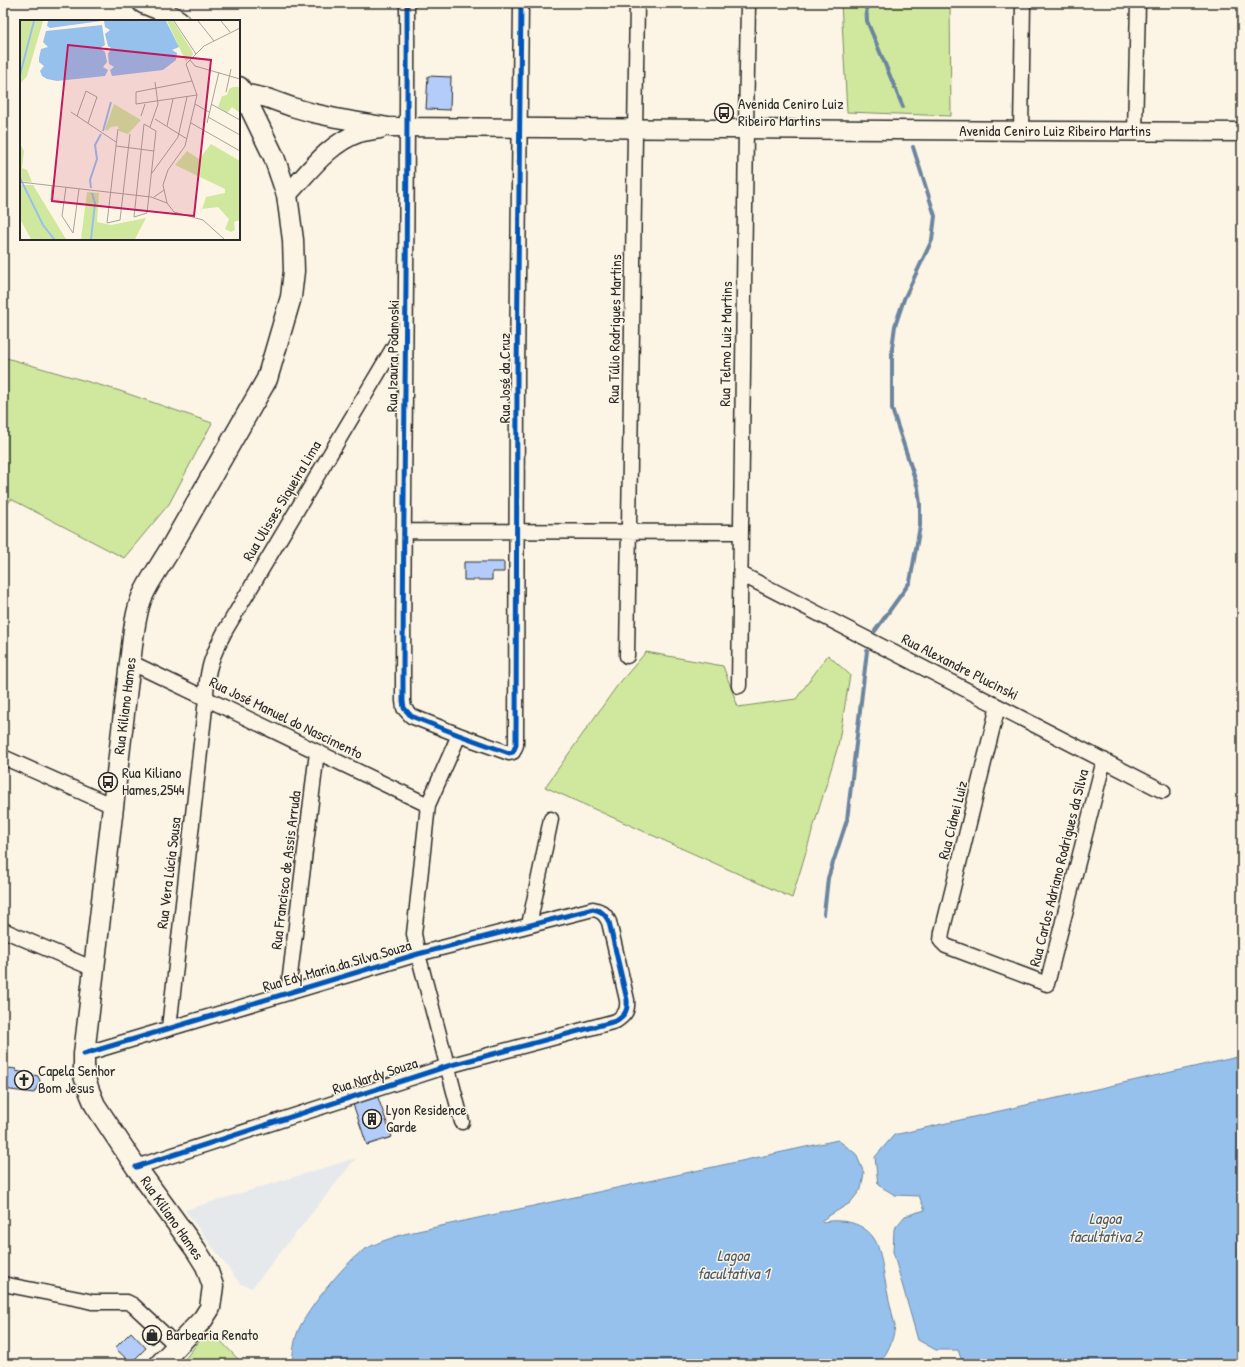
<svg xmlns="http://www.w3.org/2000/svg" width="1245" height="1367" font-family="'Patrick Hand',sans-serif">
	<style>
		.built { fill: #e6e9eb }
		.green { fill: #d0e89e; stroke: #7e8a64 }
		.water { fill: #97c1ed; stroke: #6c859f }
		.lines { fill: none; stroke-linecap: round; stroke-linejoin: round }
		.stream { stroke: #6c859f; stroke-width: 4 }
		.building { fill: #b3ccfa; stroke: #2b2b2b }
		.minor-casing { stroke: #2b2b2b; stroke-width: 17 }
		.tertiary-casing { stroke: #2b2b2b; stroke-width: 21 }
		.secondary-casing { stroke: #2b2b2b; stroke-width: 23 }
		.minor { stroke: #fcf5e5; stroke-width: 14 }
		.tertiary { stroke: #fcf5e5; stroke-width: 18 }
		.secondary { stroke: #fcf5e5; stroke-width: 20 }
		.cycleway-casing { stroke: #fcf5e5; stroke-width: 8 }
		.cycleway { stroke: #0057b8; stroke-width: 5 }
		.labels { text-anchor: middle; stroke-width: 3; stroke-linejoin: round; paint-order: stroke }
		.poi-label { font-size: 15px; fill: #2b2b2b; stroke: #fcf5e5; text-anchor: start }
		.street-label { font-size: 15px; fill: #2b2b2b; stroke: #fcf5e5 }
		.water-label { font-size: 16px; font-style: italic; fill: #4b5865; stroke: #fcf5e5 }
		.inset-river { fill: none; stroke: #97c1ed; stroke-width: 2 }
		.inset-road { fill: none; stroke: #a8a49b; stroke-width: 1 }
		.view { fill: #c2185b; fill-opacity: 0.15; stroke: #c2185b; stroke-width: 2 }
		.inset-edge { fill: none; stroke: #2b2b2b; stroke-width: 2 }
	</style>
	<rect width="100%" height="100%" fill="#fcf5e5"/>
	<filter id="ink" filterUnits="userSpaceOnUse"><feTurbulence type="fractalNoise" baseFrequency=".025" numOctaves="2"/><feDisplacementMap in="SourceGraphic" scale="8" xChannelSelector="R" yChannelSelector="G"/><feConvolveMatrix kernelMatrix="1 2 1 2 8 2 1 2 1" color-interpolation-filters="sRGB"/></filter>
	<g filter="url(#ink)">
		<path class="built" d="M356 1158 252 1288 240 1284 185 1210Z"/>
		<path class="green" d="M841 3H950L951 116 847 112Z
			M3 357 120 391 212 423 169 504 124 558 11 499 3 511Z
			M646 652 723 666 738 707 796 699 828 655 850 675 838 746 792 898 545 787 617 686Z
			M209 1329 239 1360 240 1364H181Z"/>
		<path class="water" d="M1242 1056V1364H963L958 1350H936L918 1340 893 1252 894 1229 905 1216 925 1210 919 1196 895 1195 878 1185 875 1157 894 1135Z
			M838 1140 856 1154 864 1173 861 1189 850 1203 822 1220V1222C840 1219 861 1221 873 1237 880 1246 882 1264 884 1275 887 1292 891 1309 895 1326 893 1341 888 1353 878 1364H292C293 1353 294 1341 298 1331 307 1310 343 1265 361 1252 374 1243 389 1239 404 1234Z"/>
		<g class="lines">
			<path class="stream" d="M866 3 867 21 903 107
				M875 631 910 582 920 526V504L918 488 892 409V348L895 326 904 299 932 240 935 216 913 147
				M824 914 828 878 847 820 867 651"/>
		</g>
		<path class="building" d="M428 76 451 77 450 110 426 109Z
			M464 562H504V572H492V580H464Z
			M8 1068 16 1069V1071L38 1076 40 1081 34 1093 3 1089 8 1079Z
			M376 1092 392 1137 367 1145 352 1101Z
			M151 1327 160 1336 152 1344 143 1335Z
			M131 1332 146 1348 131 1363 115 1348Z"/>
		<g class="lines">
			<defs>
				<path id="minor" d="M407 3C408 236 403 468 403 701L404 708 411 716 459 735 509 753 513 752 516 745C516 498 517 250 521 3
					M1021 131 1023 3
					M1135 132 1138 3
					M403 531 741 532
					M741 574 1163 791
					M627 656 637 3
					M130 662 428 805
					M739 686 746 129 748 3
					M998 706 942 932 941 941 946 946 1047 984 1104 760
					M459 735 428 805 414 934 418 954 462 1122
					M3 757 113 806
					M529 925 551 819
					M3 930 94 969
					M288 992 317 752
					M169 1028 206 699C206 670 212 656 225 631L405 328
					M84 1054 418 954 593 909C602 911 605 914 609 922L627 1000C628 1011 625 1015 616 1021L448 1066 136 1167
					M3 1284 84 1300 92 1302H127L133 1305 177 1346"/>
				<path id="tertiary" d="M243 93 267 98 292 107 313 113 336 118 389 127 1242 132
					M287 195C308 173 329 143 359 133 366 131 373 130 380 129"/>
				<path id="secondary" d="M143 3 163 11 179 21
					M160 1364 203 1319 210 1308 213 1286 206 1266 196 1250 136 1167 95 1105 90 1093 84 1076V1054L130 662C133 641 134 617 142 597 149 581 160 566 169 551L267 379 291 297 294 271 293 240 287 195 274 157 243 93 239 87"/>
			</defs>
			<use href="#minor" class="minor-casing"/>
			<use href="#tertiary" class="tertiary-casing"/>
			<use href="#secondary" class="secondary-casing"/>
			<use href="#minor" class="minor"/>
			<use href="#tertiary" class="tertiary"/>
			<use href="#secondary" class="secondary"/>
			<defs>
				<path id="cycleway" d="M407 3C408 236 403 468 403 701L404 708 411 716 459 735 509 753 513 752 516 745C516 498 517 250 521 3
					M84 1054 418 954 593 909C602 911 605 914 609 922L627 1000C628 1011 625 1015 616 1021L448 1066 136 1167"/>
			</defs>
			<use href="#cycleway" class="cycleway-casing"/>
			<use href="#cycleway" class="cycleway"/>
		</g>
	</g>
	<defs>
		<symbol id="bus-ring" viewBox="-11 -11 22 22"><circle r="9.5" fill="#fcf5e5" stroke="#2b2b2b" stroke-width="1.5"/><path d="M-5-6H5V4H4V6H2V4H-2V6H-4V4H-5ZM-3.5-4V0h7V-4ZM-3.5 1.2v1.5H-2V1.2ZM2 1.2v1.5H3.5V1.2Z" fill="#2b2b2b"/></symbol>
		<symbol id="church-ring" viewBox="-11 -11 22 22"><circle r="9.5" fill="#fcf5e5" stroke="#2b2b2b" stroke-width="1.5"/><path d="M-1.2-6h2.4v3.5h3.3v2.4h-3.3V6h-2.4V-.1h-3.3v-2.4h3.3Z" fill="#2b2b2b"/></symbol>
		<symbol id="building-ring" viewBox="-11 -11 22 22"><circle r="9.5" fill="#fcf5e5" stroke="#2b2b2b" stroke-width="1.5"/><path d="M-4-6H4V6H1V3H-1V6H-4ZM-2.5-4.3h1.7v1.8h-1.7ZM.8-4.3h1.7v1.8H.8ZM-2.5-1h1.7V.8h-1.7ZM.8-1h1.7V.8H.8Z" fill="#2b2b2b"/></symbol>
		<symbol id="shop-ring" viewBox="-11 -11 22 22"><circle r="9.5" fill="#fcf5e5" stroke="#2b2b2b" stroke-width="1.5"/><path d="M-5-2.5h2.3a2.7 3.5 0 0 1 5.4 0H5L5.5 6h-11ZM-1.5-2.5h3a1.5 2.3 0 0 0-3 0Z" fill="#2b2b2b"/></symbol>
	</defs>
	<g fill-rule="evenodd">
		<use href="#bus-ring" x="713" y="102" width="22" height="22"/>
		<use href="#bus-ring" x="97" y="771" width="22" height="22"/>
		<use href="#church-ring" x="13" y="1069" width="22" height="22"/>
		<use href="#building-ring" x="361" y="1108" width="22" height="22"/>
		<use href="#shop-ring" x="141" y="1324" width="22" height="22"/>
	</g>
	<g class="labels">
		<g class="poi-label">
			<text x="738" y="109">Avenida Ceniro Luiz<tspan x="738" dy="17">Ribeiro Martins</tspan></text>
			<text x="122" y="778">Rua Kiliano<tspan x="122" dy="17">Hames,2544</tspan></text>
			<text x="38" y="1076">Capela Senhor<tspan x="38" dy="17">Bom Jesus</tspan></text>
			<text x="386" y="1115">Lyon Residence<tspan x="386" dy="17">Garde</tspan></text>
			<text x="166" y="1340">Barbearia Renato</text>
		</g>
		<g class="street-label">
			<text x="1055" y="136">Avenida Ceniro Luiz Ribeiro Martins</text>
			<text transform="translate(615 329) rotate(-89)" y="5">Rua Túlio Rodrigues Martins</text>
			<text transform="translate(726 344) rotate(-89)" y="5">Rua Telmo Luiz Martins</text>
			<text transform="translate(393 356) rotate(-89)" y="5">Rua Izaura Podanoski</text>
			<text transform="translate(505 378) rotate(-90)" y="5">Rua José da Cruz</text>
			<text transform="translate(282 501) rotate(-59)" y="5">Rua Ulisses Siqueira Lima</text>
			<text transform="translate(960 667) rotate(27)" y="5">Rua Alexandre Plucinski</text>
			<text transform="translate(125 706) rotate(-83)" y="5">Rua Kiliano Hames</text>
			<text transform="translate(286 718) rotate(26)" y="5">Rua José Manuel do Nascimento</text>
			<text transform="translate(953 820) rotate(-76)" y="5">Rua Cidnei Luiz</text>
			<text transform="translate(1059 868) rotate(-76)" y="5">Rua Carlos Adriano Rodrigues da Silva</text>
			<text transform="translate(286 870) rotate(-83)" y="5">Rua Francisco de Assis Arruda</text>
			<text transform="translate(169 873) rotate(-83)" y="5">Rua Vera Lúcia Sousa</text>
			<text transform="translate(337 966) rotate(-16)" y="5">Rua Edy Maria da Silva Souza</text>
			<text transform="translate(375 1076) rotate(-18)" y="5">Rua Nardy Souza</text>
			<text transform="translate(172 1218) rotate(55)" y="5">Rua Kiliano Hames</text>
		</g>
		<g class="water-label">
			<text x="1105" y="1224">Lagoa<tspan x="1105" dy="18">facultativa 2</tspan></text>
			<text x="733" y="1261">Lagoa<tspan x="733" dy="18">facultativa 1</tspan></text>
		</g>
	</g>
	<g transform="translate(20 20)">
		<rect width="220" height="220" fill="#fcf5e5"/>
		<path d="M1 1H23L7 56 0 64ZM147 1H153L172 31 173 35 166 42ZM213 67H220V93L212 87 207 93 198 87 202 76 207 75 209 69ZM94 84 121 100 108 114 99 111 98 106 91 107 87 111 85 109ZM0 124 4 131 2 148 7 150 12 162 0 161ZM191 124 220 141V200L214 202 215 210 211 212 205 209 209 199 198 187 182 189 186 177 205 173V169L155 145 167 131 179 139ZM0 165H13L46 219H11L0 199ZM67 172 79 173 77 202 91 205 126 198 115 219H61Z" fill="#d0e89e"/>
		<path d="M28 1H81L30 8 27 6ZM84 1H146L159 27 152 30 157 33 156 40 143 50 92 56 90 50 94 47 89 44 88 34 91 28 88 26 85 14 90 10 85 7ZM82 5 85 25 80 28 85 32 87 42 83 47 88 50 85 56 37 61 27 59 22 56 20 51 24 46 19 42V38L21 29 28 27 23 22 26 11Z" fill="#97c1ed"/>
		<path class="inset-river" d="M0 55 14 1M83 111 91 82M0 158 23 205 34 219M71 168 70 160 77 139 75 125 81 114M71 219 75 183 72 173"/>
		<path class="inset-road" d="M154 1 176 34M178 1 194 21M201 1 210 12M170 40 175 46 220 59M172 61 116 72V84L177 75M206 72 211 49M175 84 189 92M191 84 220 100M51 92 96 122M57 96 66 71 77 77 68 103M121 96 125 84M188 97 220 115M135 99 167 119M171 103 220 131M187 103 199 52M124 104 136 111 127 193 114 197ZM147 106 153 79M130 107 138 84 135 62M98 109 87 203 100 200 110 114M96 126 134 131M132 153 158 117 167 77M0 162 131 177 147 183M46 167 42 196 53 213M134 177 144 170M31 180 32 166M53 213 59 169M204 219 183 200 154 192 147 183 143 165 148 150 165 126 177 75 166 44 184 26 220 8"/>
		<path class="view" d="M48 25 191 40 174 196 32 181Z"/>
		<rect width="220" height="220" class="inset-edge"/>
	</g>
	<rect width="1245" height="1367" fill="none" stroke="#fcf5e5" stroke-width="16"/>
	<rect x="8" y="8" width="1229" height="1351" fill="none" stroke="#2b2b2b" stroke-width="1.5" filter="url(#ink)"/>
</svg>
